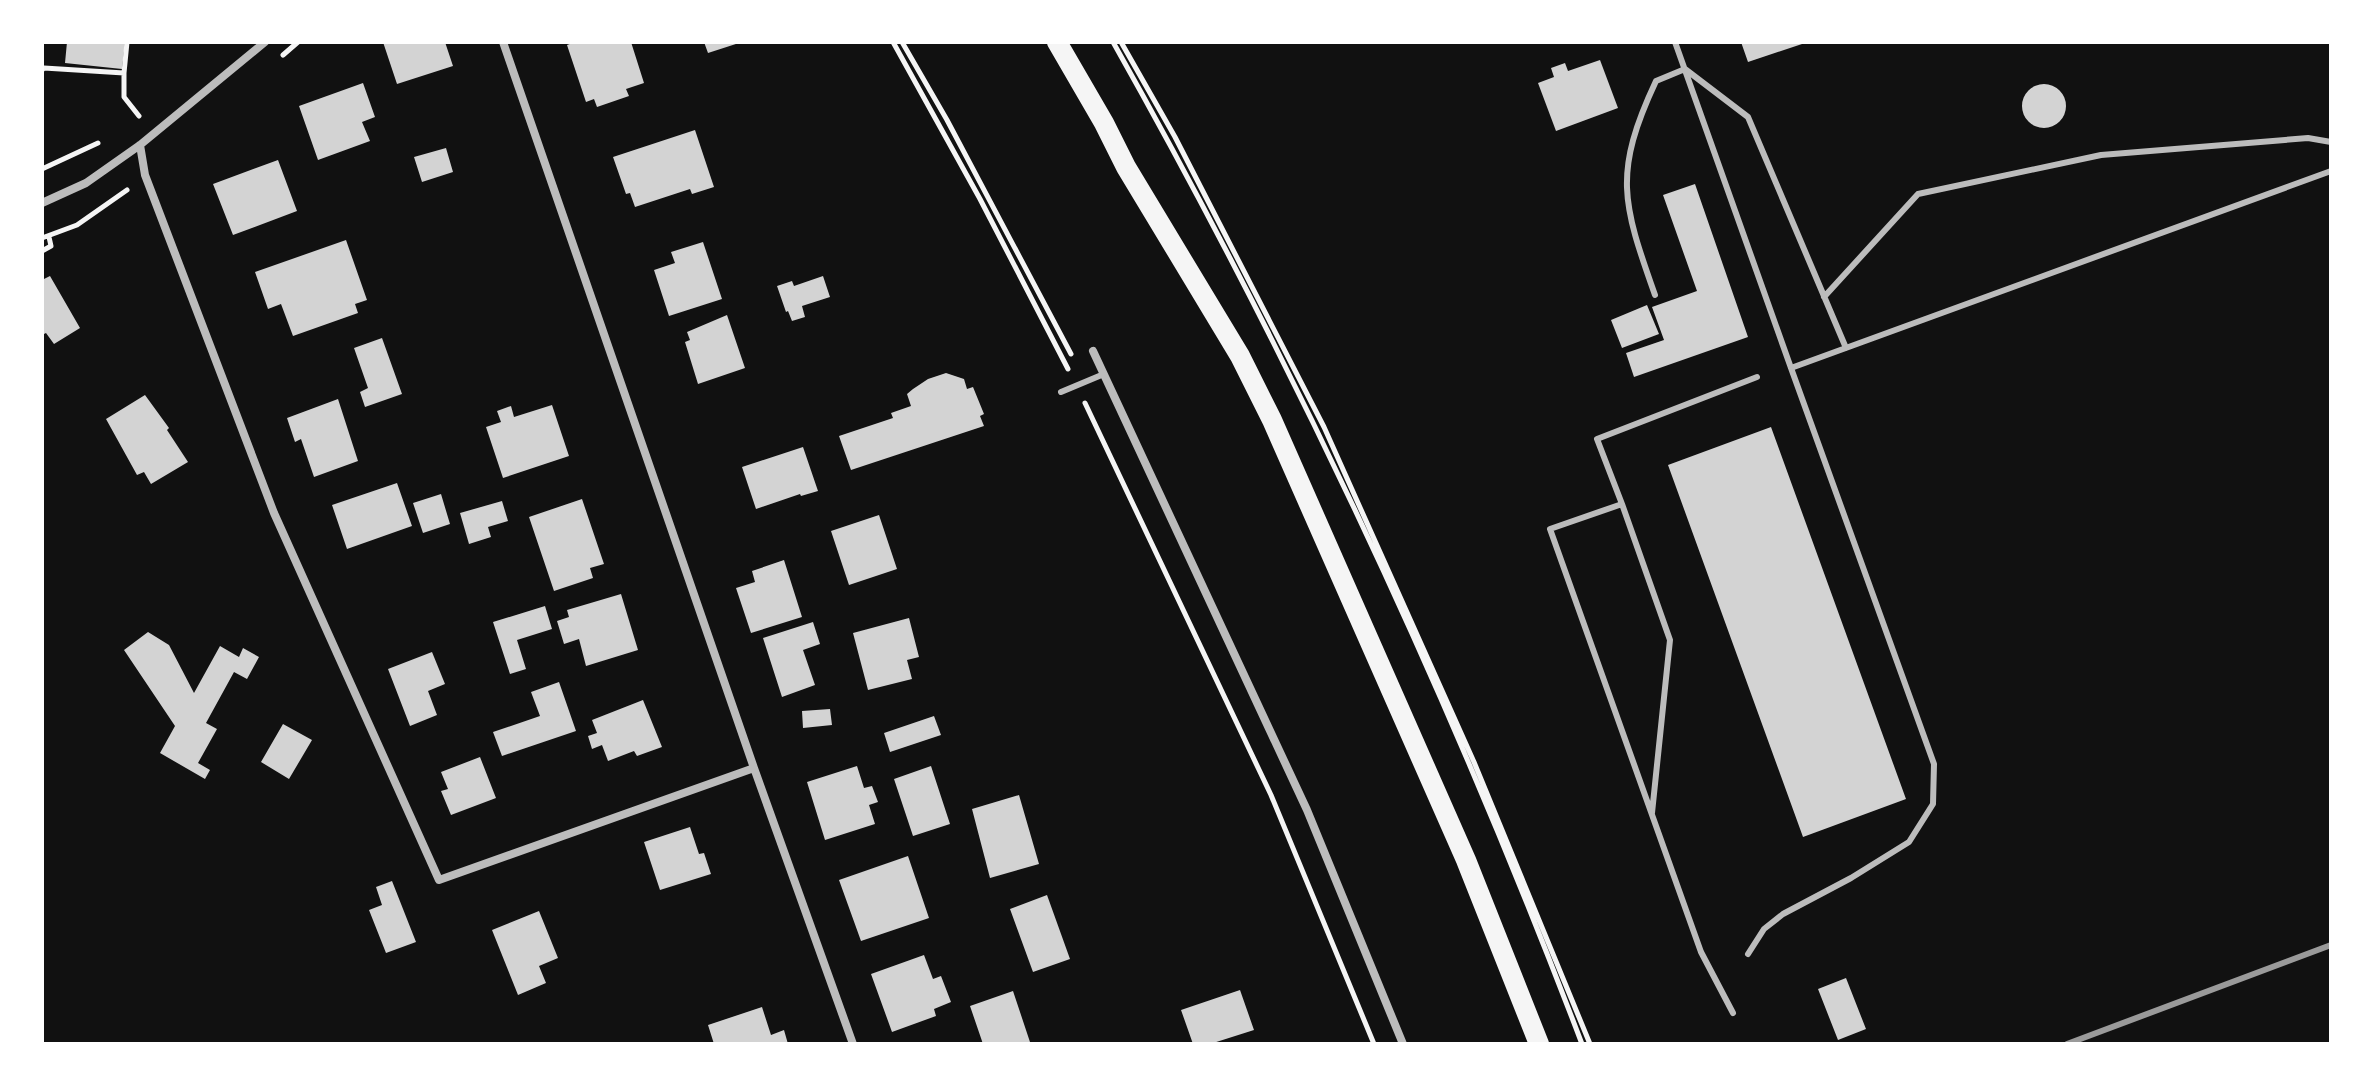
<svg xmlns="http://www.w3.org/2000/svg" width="2373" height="1086" font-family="Raleway,sans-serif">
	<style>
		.building { fill: #d3d3d3 }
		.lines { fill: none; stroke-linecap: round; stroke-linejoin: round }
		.path { stroke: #f5f5f5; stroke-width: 5 }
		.service { stroke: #bcbcbc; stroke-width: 6 }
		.minor { stroke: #bcbcbc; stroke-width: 8 }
		.primary { stroke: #f5f5f5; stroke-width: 20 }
		.rail { stroke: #9a9a9a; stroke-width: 6 }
	</style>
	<rect width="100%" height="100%" fill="#111"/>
	<path class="building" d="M67 42H125L122 69 65 63Z
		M383 42H445L453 66 397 84Z
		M575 42H631L644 83 626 89 629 96 597 107 594 99 586 102 567 45Z
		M704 42H739V43L708 53Z
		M1741 42H1805V43L1748 62Z
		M1600 60 1618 108 1556 131 1538 83 1554 77 1551 68 1565 63 1568 71Z
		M363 83 375 117 362 122 370 141 318 160 299 106Z
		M2022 106a22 22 0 1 1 44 0a22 22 0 1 1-44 0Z
		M695 130 714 187 692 194 690 189 635 207 630 193 626 194 613 157Z
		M446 148 453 172 422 182 414 157Z
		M278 160 297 211 233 235 213 184Z
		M1695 184 1748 337 1634 377 1626 353 1664 340 1652 307 1697 291 1663 195Z
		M346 240 367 300 355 304 358 313 293 336 281 304 268 309 255 272Z
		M703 242 722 299 669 316 654 270 675 263 671 252Z
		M50 276 80 328 54 344 46 333 42 335V280Z
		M823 276 830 297 802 306 805 317 792 321 788 311 786 312 777 286 792 281 794 286Z
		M1647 305 1659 334 1622 348 1611 320Z
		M727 315 745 368 698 384 685 342 690 340 687 332Z
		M382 338 402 394 365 407 360 392 368 388 354 348Z
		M946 373 964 379 967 389 973 387 984 414 980 416 984 426 851 470 839 436 893 418 891 413 911 406 907 394 913 389 928 379Z
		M145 395 169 428 167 430 188 462 151 484 144 472 137 475 106 419Z
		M338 399 358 461 314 477 301 439 295 442 287 418Z
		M552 405 569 456 503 478 486 427 501 422 497 411 511 406 514 417Z
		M1771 427 1906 799 1803 837 1668 465Z
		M803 447 818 491 801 496 800 494 756 509 742 467Z
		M397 483 412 526 347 549 332 505Z
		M441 494 450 524 423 533 413 503Z
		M582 499 604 564 590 568 593 578 554 591 529 517Z
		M502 501 508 521 488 527 491 537 469 544 460 513Z
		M879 515 897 569 849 585 831 531Z
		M784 560 802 617 751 633 736 588 755 582 752 571Z
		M621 594 638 650 586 666 579 639 564 644 557 621 569 617 567 610Z
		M545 606 552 629 517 640 526 669 510 674 493 622Z
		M909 618 919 657 907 660 912 679 868 690 853 633Z
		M813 622 820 644 803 650 815 685 782 697 763 638Z
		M148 632 169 645 194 693 220 646 239 657 243 648 259 657 247 679 234 672 206 723 217 729 198 763 210 770 205 779 160 753 175 726 124 650Z
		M432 652 445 684 428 691 437 715 410 726 388 669Z
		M559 682 576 731 502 756 493 732 540 716 531 692Z
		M643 700 662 747 637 756 634 751 608 761 602 745 592 749 588 736 597 733 592 720Z
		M830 709 832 725 803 728 802 711Z
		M934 716 941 735 890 752 884 733Z
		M283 724 312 740 289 779 261 762Z
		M480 757 496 798 451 815 441 791 448 789 441 772Z
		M857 766 864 788 872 786 878 802 869 805 875 824 825 840 807 782Z
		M931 766 950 824 913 836 894 779Z
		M1019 795 1039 864 990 878 972 809Z
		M690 827 699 854 704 853 711 874 660 890 644 842Z
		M908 856 929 918 861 941 839 880Z
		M392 881 416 942 386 953 369 910 382 905 376 887Z
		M1047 895 1070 959 1033 972 1010 909Z
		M539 911 558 958 539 966 546 983 518 995 492 930Z
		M924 955 933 979 941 976 951 1002 934 1009 936 1016 892 1032 871 974Z
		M1846 978 1866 1029 1838 1040 1818 989Z
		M1240 990 1254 1030 1210 1044H1193L1181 1010Z
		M1013 991 1030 1042 983 1044 970 1006Z
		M762 1007 771 1035 784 1030 788 1044H714L708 1025Z"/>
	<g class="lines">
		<path class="path" d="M893 42 980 199 1068 369
			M902 42 947 120 1071 354
			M1113 42C1294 363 1451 699 1582 1044
			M1121 42 1175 137 1324 427 1474 762 1590 1044
			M283 55 298 42
			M42 70 44 68 124 73V97L139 116
			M124 73 127 42
			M42 169 98 143
			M42 238 77 225 127 190
			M42 251 51 246 49 237
			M1085 403 1271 795 1374 1044"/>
		<path class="service" d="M1675 42 1791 368 2331 171
			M1655 295C1622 202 1613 173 1656 81L1685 69 1748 117 1846 348
			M1824 297 1918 194 2101 155 2308 138 2331 142
			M1061 392 1104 374
			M1622 504 1597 439 1757 377
			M1652 813 1670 640 1622 504 1550 529 1701 952 1733 1013
			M1748 954 1764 929 1783 914 1851 878 1909 842 1933 804 1934 764 1791 368"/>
		<path class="minor" d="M503 42 754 768 853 1044
			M140 145 145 175 274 513 439 880 754 768
			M42 203 86 183 140 145 265 42
			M1093 351 1307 810 1403 1044"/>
		<path class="primary" d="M1057 42 1104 123 1126 167 1240 356 1272 420 1466 860 1539 1044"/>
		<path class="rail" d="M2067 1044 2331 945"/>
	</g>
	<rect width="2373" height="1086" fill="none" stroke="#ffffff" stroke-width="88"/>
</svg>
